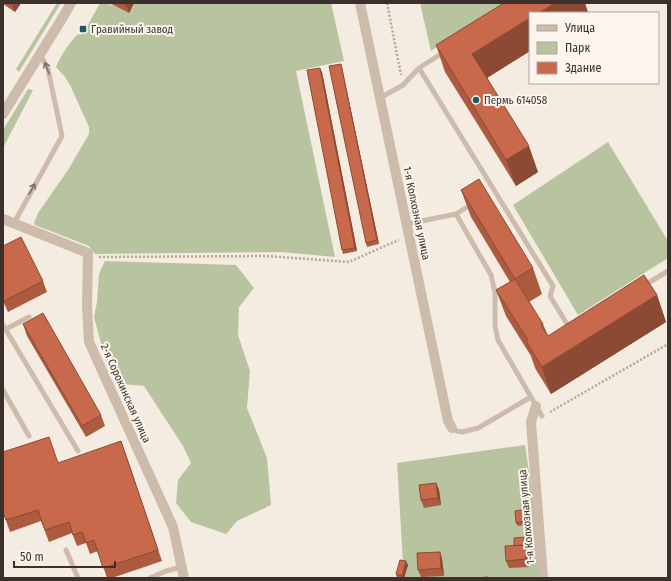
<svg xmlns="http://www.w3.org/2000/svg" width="671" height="581" font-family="'Fira Sans Condensed',sans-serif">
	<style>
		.green { fill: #b8c4a0 }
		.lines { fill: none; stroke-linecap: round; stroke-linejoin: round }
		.path { stroke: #b9a596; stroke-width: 2.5; stroke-dasharray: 2 2; stroke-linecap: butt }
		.service { stroke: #cdbbac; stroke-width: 5 }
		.minor { stroke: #cdbbac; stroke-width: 10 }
		.tertiary { stroke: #cdbbac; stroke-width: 10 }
		.wall { fill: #ac5a40 }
		.shaded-wall { fill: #8c4a34 }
		.building { fill: #c8694b; stroke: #8c4a34 }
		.oneway { stroke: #7d6f65 }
		.poi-dot { fill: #1f5a5e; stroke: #fbf5ee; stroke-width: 1.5 }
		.labels { text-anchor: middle; stroke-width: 4; stroke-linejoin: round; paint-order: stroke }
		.poi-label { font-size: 11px; fill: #3b302b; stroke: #fbf5ee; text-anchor: start }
		.street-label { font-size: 11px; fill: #3b302b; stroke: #fbf5ee }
	</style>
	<rect width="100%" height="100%" fill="#f4ebe1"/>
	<path class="green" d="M57 3H61L19 72 16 69Z
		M100 3H106L113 7 108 3H331L344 61 296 71 335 257 281 252 95 254 89 246 35 225 34 223 38 213 68 170 89 134V127L70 85 65 77 56 67C61 55 69 43 78 34L80 35 88 25Z
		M420 3H508L431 51Z
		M28 89 33 90 3 148V130Z
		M608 142 668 241V258L578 315 513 205Z
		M105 261 236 265 254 288 239 307 238 335 250 371 247 408 267 458 271 505 237 521 226 534 191 522 176 503 178 480 191 463 183 446 144 386 122 384 105 358 94 317 97 302 99 274Z
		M525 445 545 578H404L397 463Z"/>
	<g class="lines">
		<path class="path" d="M387 3 401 75
			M99 257 267 256 349 262 387 245 399 240
			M550 412 668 344"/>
		<path class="service" d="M419 68 553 286 550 296 570 329
			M380 98 403 85 419 68 444 52
			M456 214 491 275 495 292V326L498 340 542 416
			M14 223 62 136 48 69 40 54
			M407 224 456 214 472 204
			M643 286 668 271
			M3 325 78 451
			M6 329 29 317
			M3 390 29 436
			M452 428 457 431 462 432 478 428 531 397
			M66 550 78 578
			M150 578 166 571 182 567"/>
		<path class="minor" d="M360 3 448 421 452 428
			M3 219 88 253 87 307 89 342 173 527 184 578
			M536 406 531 422 543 578"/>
		<path class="tertiary" d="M3 114 63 17 71 3"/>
	</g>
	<path class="wall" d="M3 3H21L15 12 3 4Z
		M110 3H134L129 13Z
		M504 3H585L588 13H530V51L487 78 538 172 516 186 445 72 436 45Z
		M341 64 342 68 379 244 367 247 366 243Z
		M322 72 357 251 343 254 342 250Z
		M461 190 533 268 542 294 529 302 543 324 548 336 657 295 666 322 551 394 535 368 531 356 506 316 496 290 510 282 471 217Z
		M3 246 43 281 47 292 8 312 3 301Z
		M23 324 101 415 105 426 86 437 27 336Z
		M125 452 162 561 112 578H107L98 551 90 554 86 543 77 546 72 533 49 542 41 521 10 532 3 512 58 463Z
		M436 483 439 490 441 505 424 508 421 500Z
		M530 513 531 524 518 526 516 523Z
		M526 537 527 541 528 549H527L528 553 529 567 509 568 506 561 514 546Z
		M440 552 442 559 444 576 421 577 418 570Z
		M408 565 404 578H397L396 574Z"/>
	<path class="shaded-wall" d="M13 3H21L15 12 12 4Z
		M127 3H134L129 13 126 5Z
		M555 3H585L588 13H539Z
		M530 18V51L482 81 472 54Z
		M341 64 342 68 379 244 377 240Z
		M320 68 322 72 357 251 355 248Z
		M529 146 538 172 516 186 506 160Z
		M657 295 666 322 551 394 542 367Z
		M436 483 439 490 441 505 438 498Z
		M528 509 530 513 531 524 530 520Z
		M526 537 527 541 528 549 526 546Z
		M525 545 528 553 529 567 526 559Z
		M440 552 442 559 444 576 441 568Z
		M406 561 408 565 404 578H403L402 576Z"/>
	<path class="building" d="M122 3H127L126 5Z
		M504 3H555L539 13H530V18L472 54 529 146 506 160 436 45Z
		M341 64 377 240 366 243 329 66Z
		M320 68 355 248 342 250 307 70Z
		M479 179 533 268 515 279 461 190Z
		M21 237 43 281 4 301 3 298V246Z
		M644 275 657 295 542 367 526 341 528 340 496 290 515 279 543 324 541 325 548 336Z
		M43 313 101 415 82 426 23 324Z
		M49 437 58 463 121 441 158 550 103 568 94 540 86 543 82 532 73 535 69 522 45 530 38 510 6 520 3 512V452Z
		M436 483 438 498 421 500 419 485Z
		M528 509 530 520 516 523 515 511Z
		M526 537V546H525V545L514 546V538Z
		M525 545 526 559 506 561 505 546Z
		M440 552 441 568 418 570 417 553Z
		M400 560 406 561 402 576 396 574Z
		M488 577V578H476Z"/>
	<defs><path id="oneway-shaft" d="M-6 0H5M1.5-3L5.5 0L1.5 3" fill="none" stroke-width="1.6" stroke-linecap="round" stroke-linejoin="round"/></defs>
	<g class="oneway">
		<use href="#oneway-shaft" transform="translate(47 68) rotate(-110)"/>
		<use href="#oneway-shaft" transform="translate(32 189) rotate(-61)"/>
	</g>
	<g class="poi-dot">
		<rect x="79" y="25" width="8" height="8" rx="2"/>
		<circle cx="476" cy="100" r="4"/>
	</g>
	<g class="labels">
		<g class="poi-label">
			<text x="91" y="33">Гравийный завод</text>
			<text x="484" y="104">Пермь 614058</text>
		</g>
		<g class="street-label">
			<text transform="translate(417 213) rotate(78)" y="4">1-я Колхозная улица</text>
			<text transform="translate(126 393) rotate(66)" y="4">2-я Сорокинская улица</text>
			<text transform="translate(526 517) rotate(-95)" y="4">1-я Колхозная улица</text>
		</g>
	</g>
	<rect width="671" height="581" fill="none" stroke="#3b302b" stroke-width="8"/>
	<rect x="529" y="12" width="130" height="72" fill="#fbf5ee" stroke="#aea6a0"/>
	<rect x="537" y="25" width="20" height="6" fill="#cdbbac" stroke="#aea6a0"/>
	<text x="565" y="32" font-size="12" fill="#3b302b">Улица</text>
	<rect x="537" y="42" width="20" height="12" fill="#b8c4a0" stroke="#aea6a0"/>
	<text x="565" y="52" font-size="12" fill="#3b302b">Парк</text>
	<rect x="537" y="62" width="20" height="12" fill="#c8694b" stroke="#aea6a0"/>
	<text x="565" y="72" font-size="12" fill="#3b302b">Здание</text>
	<path d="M14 561v6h101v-6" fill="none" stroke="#3b302b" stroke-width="2"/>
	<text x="20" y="561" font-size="12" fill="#3b302b" stroke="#fbf5ee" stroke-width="3" paint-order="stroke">50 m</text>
</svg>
